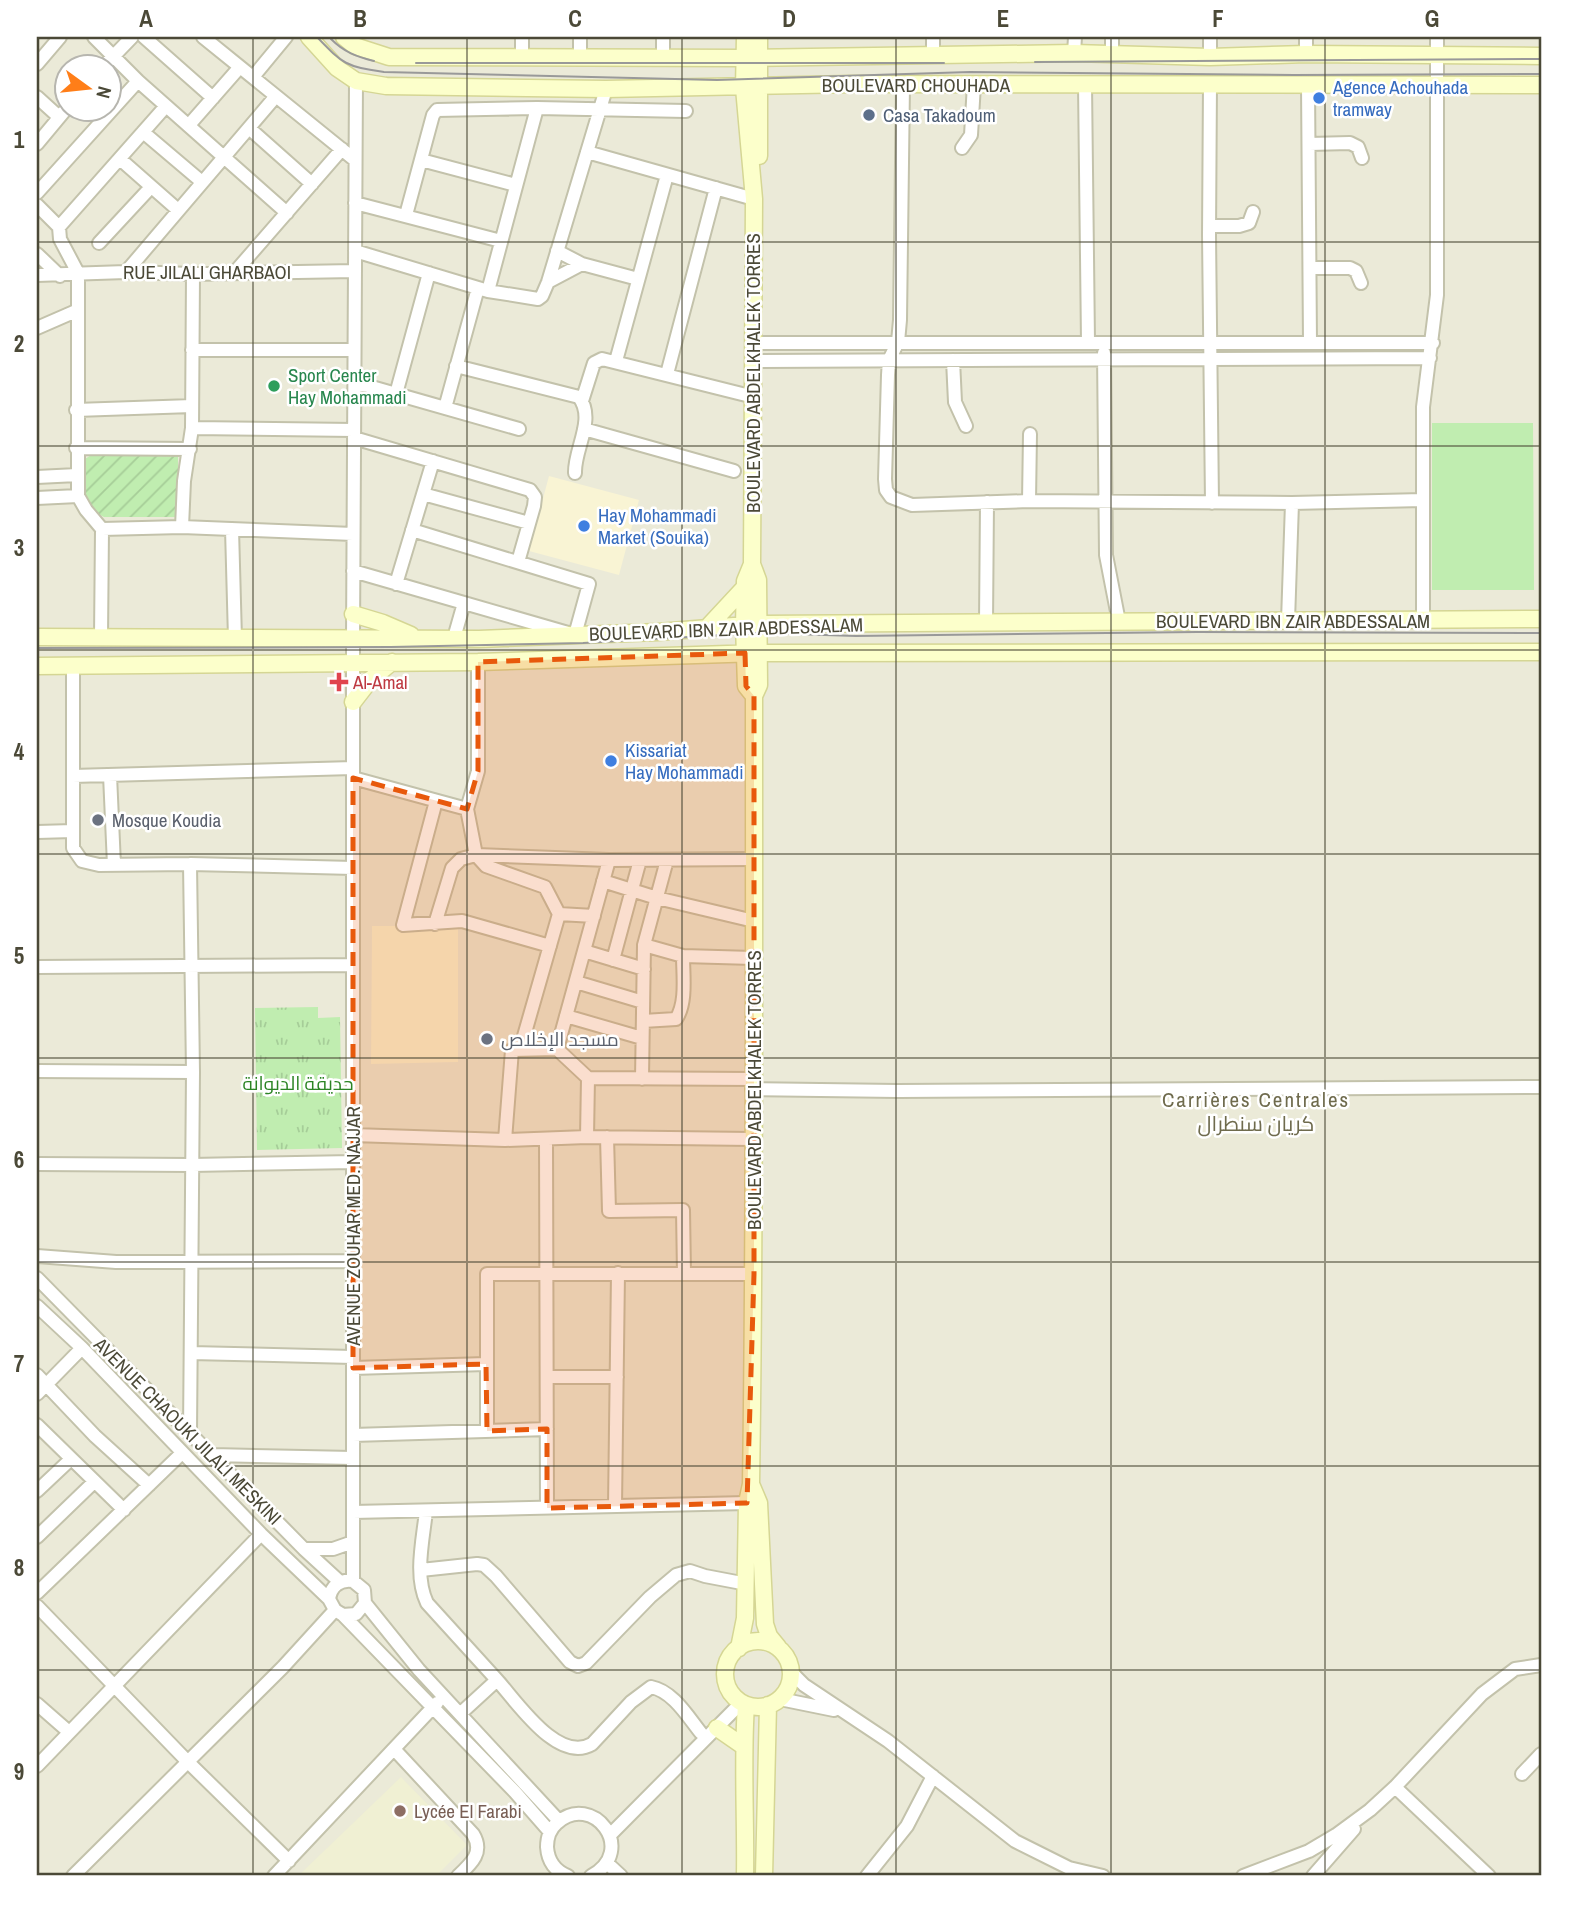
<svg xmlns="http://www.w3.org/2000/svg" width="1578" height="1913" font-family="'Archivo Narrow',Cairo,sans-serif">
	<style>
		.residential { fill: #ebead8; fill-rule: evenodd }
		.commercial { fill: #f9f4d4 }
		.education { fill: #f0f0d3 }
		.grass { fill: #c0edb0 }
		.park { fill: url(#park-tufts) }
		.garden { fill: url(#garden-furrows) }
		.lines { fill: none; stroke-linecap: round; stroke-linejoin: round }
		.street-casing { stroke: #c3c2ab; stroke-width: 16 }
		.secondary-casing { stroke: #d5d694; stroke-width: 19 }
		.street { stroke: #fff; stroke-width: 12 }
		.secondary { stroke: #fcffcb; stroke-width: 16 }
		.tram { stroke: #999; stroke-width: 2 }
		.marked { fill: #e8590c; fill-opacity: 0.2; stroke: #e8590c; stroke-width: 5; stroke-dasharray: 14 9; stroke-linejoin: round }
		.grid { fill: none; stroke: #4b4937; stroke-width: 2; stroke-opacity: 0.55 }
		.shop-dot { fill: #3f7fe0; stroke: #fff; stroke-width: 2.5 }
		.service-dot { fill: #5c6f8a; stroke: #fff; stroke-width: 2.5 }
		.leisure-dot { fill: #2e9e5b; stroke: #fff; stroke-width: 2.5 }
		.health-dot { fill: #e0444e; stroke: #fff; stroke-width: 2.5 }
		.worship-dot { fill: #6b7280; stroke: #fff; stroke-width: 2.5 }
		.education-dot { fill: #8d6e63; stroke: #fff; stroke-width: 2.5 }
		.labels { text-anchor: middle; stroke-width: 5; stroke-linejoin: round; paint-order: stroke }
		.street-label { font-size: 19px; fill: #4b4937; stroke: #fff }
		.shop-label { font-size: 19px; fill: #366cbe; stroke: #fff; text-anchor: start }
		.service-label { font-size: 19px; fill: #4e5e75; stroke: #fff; text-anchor: start }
		.leisure-label { font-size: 19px; fill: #27864d; stroke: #fff; text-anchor: start }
		.health-label { font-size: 19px; fill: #be3a42; stroke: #fff; text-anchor: start }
		.worship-label { font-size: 19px; fill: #5b616d; stroke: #fff; text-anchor: start }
		.park-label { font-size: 19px; fill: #2c8424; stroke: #fff }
		.education-label { font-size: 19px; fill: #785e54; stroke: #fff; text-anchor: start }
		.neighbourhood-label { font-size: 21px; letter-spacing: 2px; fill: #6f6b4d; stroke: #fff }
		.neatline { fill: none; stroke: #4b4937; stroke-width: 2.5 }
		.grid-label { font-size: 23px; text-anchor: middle; font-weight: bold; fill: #4b4937 }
	</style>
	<defs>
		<pattern id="park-tufts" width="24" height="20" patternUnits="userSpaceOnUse" patternTransform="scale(1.75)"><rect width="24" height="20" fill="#c0edb0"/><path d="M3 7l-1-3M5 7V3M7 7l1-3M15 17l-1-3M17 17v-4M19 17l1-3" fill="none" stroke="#a6cd98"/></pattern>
		<pattern id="garden-furrows" width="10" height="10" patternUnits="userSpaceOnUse" patternTransform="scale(1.75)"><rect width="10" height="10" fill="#c0edb0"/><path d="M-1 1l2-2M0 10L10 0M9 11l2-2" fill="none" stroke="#a6cd98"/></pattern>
	</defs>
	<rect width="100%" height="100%" fill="#f6f6ea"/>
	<path class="residential" d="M37 37H1541V1876H37ZM66 66H108V108H66Z"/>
	<path class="commercial" d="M549 476 639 500 619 575 529 551Z
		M372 926H458V1062L371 1064Z"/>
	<path class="education" d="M401 1777 467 1845 436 1876H298Z"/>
	<path class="grass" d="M1432 423H1533L1534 590H1432Z"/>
	<path class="park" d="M318 1007V1018L340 1017 342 1148 257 1150 255 1008Z"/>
	<path class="garden" d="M96 452H178V517H104L85 507V459Z"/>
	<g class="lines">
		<defs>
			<path id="street" d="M94 37 138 81 287 213
				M144 37 213 98
				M203 37 355 160
				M1112 37V55
				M1210 37V57
				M1306 37V54
				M1074 53 1075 37
				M933 56V37
				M580 57V37
				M522 58V37
				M663 58V37
				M37 64 60 37
				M104 66 132 37
				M253 77 286 37
				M903 84 900 320 898 342 889 360 888 375 885 479 886 490 891 497 912 505 1029 501 1292 503 1423 500
				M1085 84 1088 342
				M1210 84 1209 235 1212 503
				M1308 85 1310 342
				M37 97 59 117
				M189 125 239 68
				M249 128 312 184
				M143 132 202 182
				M37 144 67 108
				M1309 144 1350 143 1358 147 1362 158
				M962 148 971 135 974 84
				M587 152 754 199
				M120 159 178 210
				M421 160 516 185
				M37 193 138 81
				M355 203 501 241
				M37 205 59 227
				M406 215 433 115 437 110 537 108 686 111
				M1209 226H1239L1249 223 1253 212
				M99 243 151 187
				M355 251 488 291 538 299 542 296 548 282 606 89
				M557 251 582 264
				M37 254 60 276
				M1310 268H1350L1356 271 1361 283
				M126 272 276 96
				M235 272 342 149
				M37 275 126 272 193 274 355 271
				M548 282 582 264 638 279
				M488 291 537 108
				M37 328 76 311
				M754 343H1433
				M192 350H354
				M1104 353 1106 555 1119 622
				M953 360 955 402 966 426
				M616 361 667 175
				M754 361 1430 358
				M456 366 579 397C596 419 574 449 575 473
				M667 374 716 188
				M354 382 519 429
				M396 394 429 273
				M582 401 594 363 602 359 754 397
				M445 408 478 288
				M76 410 192 406
				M192 428 354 430
				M584 429 734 471
				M354 438 530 490 535 497 534 506 518 562
				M76 448 190 449
				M37 477 77 475
				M423 494 529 523
				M37 498 78 496
				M1029 501 1030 434
				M182 527 184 481 192 428 193 274
				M102 529 182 527 353 534
				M232 529 235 639
				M412 530 589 584 575 635 464 603
				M353 571 464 603 454 638
				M396 584 433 461
				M1423 620V407L1437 295V37
				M1288 621 1292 503
				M986 623 987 502
				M101 637 102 529 86 510 78 496V273L60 239 59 227 166 106
				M478 662V771L467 809 476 855 609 860 754 859
				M73 665V848L82 861 99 865 190 864 353 868
				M110 775 114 865
				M73 776 353 768
				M353 778 467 809
				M436 801 403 925 462 921 550 946
				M37 832 73 831
				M603 881 657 898 754 921
				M559 914 594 916
				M435 924 452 868 461 859 476 855 486 866 545 887 559 914 520 1050
				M644 945 683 956 753 958
				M584 951 644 969
				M613 960 640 860
				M37 967 353 965
				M576 982 643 1002
				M566 1016 642 1038
				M643 1021 676 1019C687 1003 683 975 683 956
				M37 1071 193 1072
				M588 1078 557 1049 609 860
				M642 1079 644 945 667 860
				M752 1089 898 1091 1541 1087
				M353 1135 505 1140 587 1137 752 1139
				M587 1137 588 1078 753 1079
				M607 1137 609 1211 683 1210 684 1273
				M546 1139 547 1508
				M505 1140 512 1050 557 1049
				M37 1164 192 1165 353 1162
				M37 1256 116 1262 353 1261
				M37 1278 304 1549 340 1582
				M37 1306 82 1348 261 1534 329 1599
				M191 1353 353 1357
				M353 1368 486 1364
				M37 1375 95 1436 149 1485
				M547 1377H617
				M37 1394 82 1348
				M37 1425 124 1510
				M487 1431V1274H754
				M190 1433 193 1072 190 864
				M353 1435 547 1429
				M212 1455 353 1458
				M37 1491 71 1459
				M615 1506 618 1273
				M426 1511C423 1540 414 1576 427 1603L497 1680 461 1713
				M353 1512 747 1503
				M37 1537 94 1482
				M304 1549H333L353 1542
				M421 1570 477 1564 484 1565 496 1576 570 1662 578 1666 586 1663 650 1597 676 1575 690 1571 705 1576 747 1584
				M353 1581V638L356 81
				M37 1593 182 1453
				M365 1603 419 1670 559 1821
				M37 1606 188 1762 289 1861
				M343 1615 356 1614 365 1603 364 1590 353 1581C340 1579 331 1586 329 1599L335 1610 343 1615 515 1792 550 1832
				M791 1672 804 1685 888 1741 1015 1841 1069 1868 1103 1876
				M497 1680C517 1702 558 1764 592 1744L631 1702 651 1687C673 1691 688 1717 701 1733
				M780 1699 834 1710
				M37 1704 69 1732
				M394 1749 473 1834C484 1852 472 1863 458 1876
				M37 1766 261 1534
				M1522 1774 1541 1754
				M1395 1787 1489 1876
				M610 1835 742 1702
				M607 1863 621 1876
				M73 1876 283 1667 335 1610
				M274 1876 437 1703
				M568 1876C555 1871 548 1861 547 1847 547 1838 550 1829 557 1823 592 1791 639 1850 591 1876
				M867 1876 907 1826 933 1776
				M1243 1876 1309 1851 1336 1835 1370 1810 1395 1787 1482 1694 1515 1669 1541 1665
				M1313 1876 1354 1829"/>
			<path id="secondary" d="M309 37 337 68 356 81 386 86 606 89 854 84 1541 85
				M344 37 355 46 389 57 744 58 1074 53 1210 57 1306 54 1541 56
				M759 156V37
				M752 564 745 581 744 625 746 686 754 696
				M353 614 383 623 411 635
				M706 629 745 587
				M37 637 479 639 658 632 759 624 1541 619
				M37 666 478 662 759 653 1541 652
				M353 702 370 680 392 662
				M751 1484 759 1503 765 1624 769 1636 778 1647
				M725 1674a33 33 0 1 1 66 0a33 33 0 1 1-66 0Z
				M739 1648 745 1618 747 1503 751 1484C755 1222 754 959 754 696L759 685 758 580 752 564 754 199 744 88 745 37
				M717 1728 743 1746
				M745 1876C746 1819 742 1761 746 1705
				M764 1876 768 1705"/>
		</defs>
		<use href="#street" class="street-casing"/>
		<use href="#secondary" class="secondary-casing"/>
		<use href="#street" class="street"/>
		<use href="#secondary" class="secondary"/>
		<path class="tram" d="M317 37C344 65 345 66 384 72L717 80 970 72 1294 75 1541 74
			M331 39C344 52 357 57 374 61
			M1035 62 1541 59
			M416 63H944
			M37 648 391 647 583 643 759 633 856 636 1197 632 1541 633"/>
	</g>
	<path class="marked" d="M745 653 746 686 754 696V1274L747 1503 547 1508V1429L487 1431 486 1364 353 1368V778L467 809 478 771V662Z"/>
	<path class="grid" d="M253 37V1876M467 37V1876M682 37V1876M896 37V1876M1111 37V1876M1325 37V1876M37 242H1541M37 446H1541M37 650H1541M37 854H1541M37 1058H1541M37 1262H1541M37 1466H1541M37 1670H1541"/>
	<g class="shop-dot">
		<circle cx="1319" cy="98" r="7"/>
		<circle cx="584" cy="526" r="7"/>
		<circle cx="611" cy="761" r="7"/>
	</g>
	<circle class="service-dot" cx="869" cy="115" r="7"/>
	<circle class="leisure-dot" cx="274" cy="386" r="7"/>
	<path class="health-dot" d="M335.5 671.5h7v7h7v7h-7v7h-7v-7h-7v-7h7z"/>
	<g class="worship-dot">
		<circle cx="98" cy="820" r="7"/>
		<circle cx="487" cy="1039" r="7"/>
	</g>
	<circle class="education-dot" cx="400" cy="1811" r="7"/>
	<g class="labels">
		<g class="street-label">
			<text x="916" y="92">BOULEVARD CHOUHADA</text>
			<text x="207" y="279">RUE JILALI GHARBAOI</text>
			<text transform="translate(753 373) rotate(-90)" y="7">BOULEVARD ABDELKHALEK TORRES</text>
			<text x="1293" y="628">BOULEVARD IBN ZAIR ABDESSALAM</text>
			<text transform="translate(726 629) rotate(-2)" y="7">BOULEVARD IBN ZAIR ABDESSALAM</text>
			<text transform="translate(754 1090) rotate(-90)" y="7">BOULEVARD ABDELKHALEK TORRES</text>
			<text transform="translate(353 1226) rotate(-90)" y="7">AVENUE ZOUHAR MED. NAJJAR</text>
			<text transform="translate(188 1431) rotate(45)" y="7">AVENUE CHAOUKI JILALI MESKINI</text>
		</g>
		<g class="shop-label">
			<text x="1333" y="94">Agence Achouhada<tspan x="1333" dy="22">tramway</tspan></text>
			<text x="598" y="522">Hay Mohammadi<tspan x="598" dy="22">Market (Souika)</tspan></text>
			<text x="625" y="757">Kissariat<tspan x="625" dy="22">Hay Mohammadi</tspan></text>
		</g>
		<g class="service-label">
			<text x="883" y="122">Casa Takadoum</text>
		</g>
		<g class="leisure-label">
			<text x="288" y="382">Sport Center<tspan x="288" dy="22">Hay Mohammadi</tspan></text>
		</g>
		<g class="health-label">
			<text x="353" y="689">Al-Amal</text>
		</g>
		<g class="worship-label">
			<text x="112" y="827">Mosque Koudia</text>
			<text x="501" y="1046">مسجد الإخلاص</text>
		</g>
		<g class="park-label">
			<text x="298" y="1090">حديقة الديوانة</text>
		</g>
		<g class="education-label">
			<text x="414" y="1818">Lycée El Farabi</text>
		</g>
		<g class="neighbourhood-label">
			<text x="1256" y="1107">Carrières Centrales<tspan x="1256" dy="24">كريان سنطرال</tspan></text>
		</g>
	</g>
	<rect width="1578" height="1913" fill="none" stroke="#ffffff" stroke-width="77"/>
	<g transform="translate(88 88) rotate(105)"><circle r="33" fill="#ffffff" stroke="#b7b6af" stroke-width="2"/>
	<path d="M0-5L12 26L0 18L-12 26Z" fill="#ff7e18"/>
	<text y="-10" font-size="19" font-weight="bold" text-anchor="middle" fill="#4b4937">N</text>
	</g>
	<rect x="38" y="38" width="1502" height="1836" class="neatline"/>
	<g class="grid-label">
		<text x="146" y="27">A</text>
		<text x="360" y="27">B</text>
		<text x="575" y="27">C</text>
		<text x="789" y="27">D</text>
		<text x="1003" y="27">E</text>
		<text x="1218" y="27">F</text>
		<text x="1432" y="27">G</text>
		<text x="19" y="148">1</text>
		<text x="19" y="352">2</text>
		<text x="19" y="556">3</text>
		<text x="19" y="760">4</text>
		<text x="19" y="964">5</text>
		<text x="19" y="1168">6</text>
		<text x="19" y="1372">7</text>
		<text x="19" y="1576">8</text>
		<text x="19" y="1780">9</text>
	</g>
</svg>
